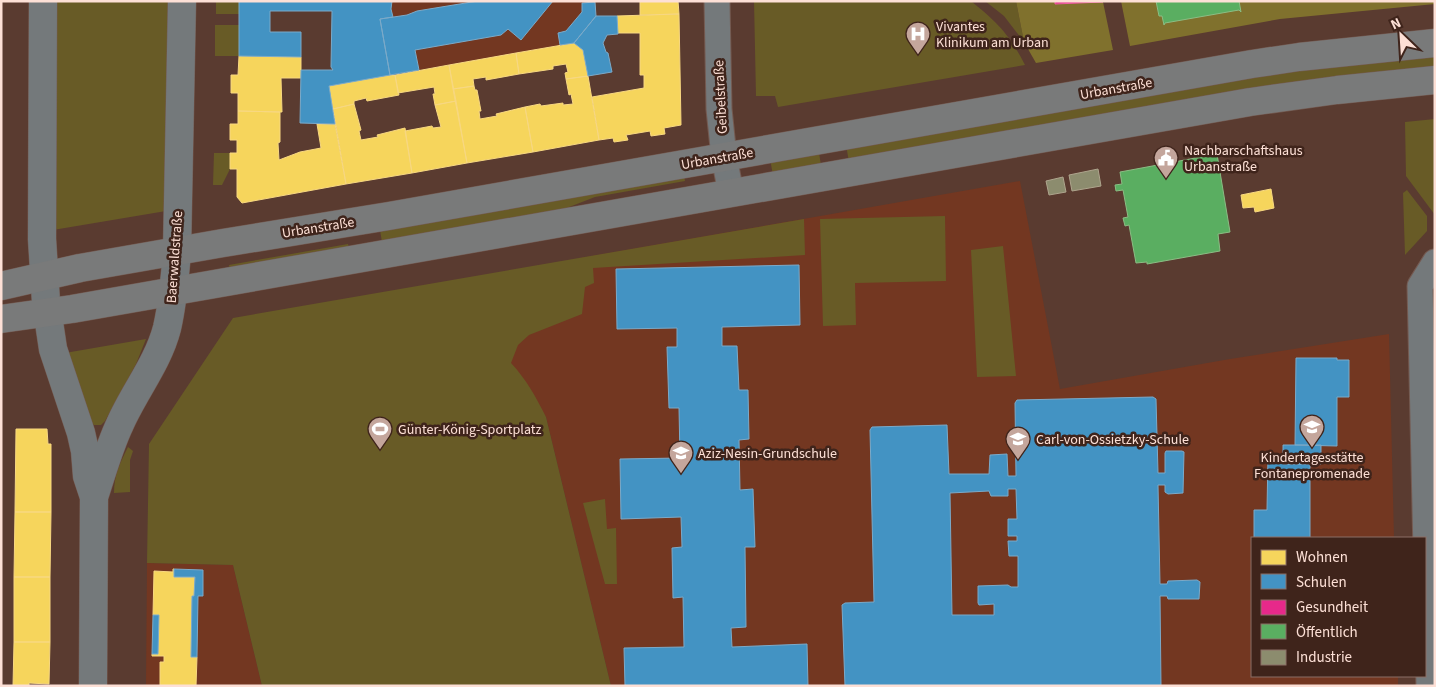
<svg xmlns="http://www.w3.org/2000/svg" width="1436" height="687" font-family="'Source Sans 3',sans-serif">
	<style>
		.built { fill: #733721 }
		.green { fill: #685b26 }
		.forest { fill: #80712d }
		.homes { fill: #f6d55c; stroke: #f8d881 }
		.schools { fill: #4393c3; stroke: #7baac9; fill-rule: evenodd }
		.health { fill: #e7298a; stroke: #ee60a1 }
		.public { fill: #5aae61; stroke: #8bbd84 }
		.industry { fill: #8c8c6e; stroke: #aea58d }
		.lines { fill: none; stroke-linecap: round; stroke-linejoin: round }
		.minor-casing { stroke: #745a51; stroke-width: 27 }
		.tertiary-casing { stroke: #745a51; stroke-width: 29 }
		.secondary-casing { stroke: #745a51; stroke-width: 29 }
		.minor { stroke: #74797b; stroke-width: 25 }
		.tertiary { stroke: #74797b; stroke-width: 28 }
		.secondary { stroke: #797a7a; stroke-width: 28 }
		.labels { text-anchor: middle; stroke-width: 5; stroke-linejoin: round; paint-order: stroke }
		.poi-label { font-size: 14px; fill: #fde0d6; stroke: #3f241b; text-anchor: start }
		.street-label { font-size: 14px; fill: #fde0d6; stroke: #3f241b }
	</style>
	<rect width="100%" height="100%" fill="#5a3b30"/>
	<path class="built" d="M392 1H596V16L574 43 390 75 380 19 393 17 391 9Z
		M1020 181 1060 389 1230 359 1389 334 1394 538H1252V676H1398V686H611L546 417 498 351 581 258Z
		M147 563 233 565 262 686H146Z"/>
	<path class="green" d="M49 1H175L172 210 47 231Z
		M216 1H239V14H216Z
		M754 1H971C998 23 1009 34 1025 65L778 107 775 96H756Z
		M985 1H1016L1024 42 1004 16Z
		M215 25H239V56H215Z
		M1435 53V69L849 162 846 145 1237 76Z
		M1435 119V215L1406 176 1405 122Z
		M214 153H230V169L222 185H213Z
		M819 153 821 165 773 175 770 159Z
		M684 176 685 181 595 197 564 209 382 242 380 230Z
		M1407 190 1427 216V231L1405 255 1403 193Z
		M945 216 946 281 855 283 856 325 823 326 820 219Z
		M804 219 805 255 593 268 594 283 585 287 582 314 529 335 518 345 511 363C526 379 536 397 546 417L611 686H262L233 565 147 563 149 444 233 318Z
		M348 244 349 248 230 269 229 265Z
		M1003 246 1016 376 977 377 971 250Z
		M146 339 136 364 105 421 101 425H94L91 423 65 353Z
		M128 447 133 451 130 460V492L114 493C114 475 120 463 128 447Z
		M605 499 607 529 616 528 617 584H605L583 503Z"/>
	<path class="forest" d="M1016 1H1055L1056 4 1103 2 1113 50 1036 63 1024 42Z
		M1121 1H1435V4L1280 19 1130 46Z"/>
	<path class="homes" d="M640 1H678L679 14 640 15Z
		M679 14 681 125 664 128 665 134 651 136 650 131 626 135 628 140 614 142 613 138 599 140 592 97 644 88V75H640V33H617V16Z
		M574 43 583 50 588 76 566 79 565 73 568 72 566 64 553 66V69L519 74 516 53Z
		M516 53 519 74 486 80V77L473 79 474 86 453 89 449 65Z
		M239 56 301 57V78H281L282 112 238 111V93H231V75H238Z
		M449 65 456 101 435 105 433 94H435L434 87 398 93 395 75Z
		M390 75H395L399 95 367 101 366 98 354 101V104L333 109 329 86Z
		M588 76 599 140 533 152 525 107 540 104 541 106 563 103V105L573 104 571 94 569 95 566 79Z
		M474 86 475 90H477L481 111H479L480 119 497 116 496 114 525 107 533 152 467 163 453 89Z
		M456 101 467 163 412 173 405 131 432 126 433 128 441 127 435 105Z
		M354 104 361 130 359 131 361 140 378 137 377 135 405 128 412 173 346 184 333 109Z
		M238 111 280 112V142L278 143 279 160 300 152 321 148 317 124H335L346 184 242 203 237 197V169H230V153H237V140H230V124H238Z
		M1271 189 1274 208 1255 212 1254 207 1243 208 1241 195Z
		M16 429H47L48 444H51V512H15Z
		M15 512H51L50 577H14Z
		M173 569H174V577H195L194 596H192L191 657H197L196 686H160V662H164V656H152V654H158L159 615H153L154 571 173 572Z
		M14 577H50V642H14Z
		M14 642H50L49 684 29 683V686H13Z"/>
	<path class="schools" d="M239 1H392L391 9 393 17 380 19 390 75 329 86 335 124 300 123 301 70H333L331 67 332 11H270V32H301V57L239 56Z
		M478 1H553L521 40 508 29 501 35 415 50 419 70 390 75 380 19 407 15 417 11Z
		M595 2 596 16 574 43 560 45 558 33 566 31 582 12V3Z
		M596 16H617L618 34 607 35 603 43 606 52 608 53 612 72 588 76 583 50 574 43Z
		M799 265 800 325 722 327V346H737L739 390H748L749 439 739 440 740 490 753 489 755 547H745L746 627 731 628 732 647 807 644 808 686H625L624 648 684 647 683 597 673 598 672 548 682 547 681 517 621 519 620 459 680 458 679 408H669L667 347H677V328L617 329 616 269Z
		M1296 358H1337V360H1349V397H1337V446L1295 445Z
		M1153 397 1156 399 1158 473H1165V453L1166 451H1182L1184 452 1183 493 1168 494 1165 492V485H1158L1160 584H1167L1168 581 1197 580 1200 582 1199 599H1168L1167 596H1160L1161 686H845L842 605 845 603 874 602 870 430 872 427 947 425 949 474H989L990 455 1007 454 1008 476H1016L1015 403 1017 400ZM1008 489H1016L1017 519H1008V536H1017V541H1008L1009 556H1018V587H1011L1008 585 978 586V603L979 605 994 604V615H952L950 493 989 491 991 496H1008Z
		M1283 445H1321V464H1283Z
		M1268 455H1283V464H1310V538H1254V510H1267Z
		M174 569 203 570V596H198L197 657H191L192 596H194L195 577H174Z
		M153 615H159L158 654H152Z"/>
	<path class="health" d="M1055 1H1103V2L1055 4Z"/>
	<path class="public" d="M1156 1H1239L1241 12 1239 10 1165 23 1164 25 1162 16H1159Z
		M1217 154 1230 232 1218 234 1220 251 1147 264V262L1136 263 1129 225 1125 226 1123 218 1128 217 1123 190 1116 191 1115 185 1122 184 1120 172Z"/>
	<path class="industry" d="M1098 169 1101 186 1072 191 1069 175Z
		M1063 177 1066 192 1049 195 1046 181Z"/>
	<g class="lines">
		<defs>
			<path id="minor" d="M717 1 719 109 724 157 731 193
				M1429 686 1420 286 1435 262"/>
			<path id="tertiary" d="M43 1 42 239 46 302 53 349 81 433 85 451 87 476 94 497 93 686
				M94 497C102 473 109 447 120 424 134 392 158 363 167 328 173 302 175 277 177 251L182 1"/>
			<path id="secondary" d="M1 286 80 268 223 243 389 216 1252 64 1299 57 1435 43
				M1 319 72 309 1250 102 1337 90 1435 80"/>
		</defs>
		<use href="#minor" class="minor-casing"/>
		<use href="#tertiary" class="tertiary-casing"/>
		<use href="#secondary" class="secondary-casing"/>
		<use href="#minor" class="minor"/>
		<use href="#tertiary" class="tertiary"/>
		<use href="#secondary" class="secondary"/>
	</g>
	<defs>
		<symbol id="hospital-pin" viewBox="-11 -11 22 30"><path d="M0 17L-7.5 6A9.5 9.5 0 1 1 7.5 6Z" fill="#c4a69c" stroke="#3f241b"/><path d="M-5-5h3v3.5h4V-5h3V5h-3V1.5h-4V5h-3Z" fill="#fff"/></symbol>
		<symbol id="civic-pin" viewBox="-11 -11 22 30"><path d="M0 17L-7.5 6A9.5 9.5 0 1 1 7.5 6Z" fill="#c4a69c" stroke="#3f241b"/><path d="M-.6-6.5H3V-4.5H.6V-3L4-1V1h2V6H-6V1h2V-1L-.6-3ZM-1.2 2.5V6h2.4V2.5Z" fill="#fff"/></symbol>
		<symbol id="school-pin" viewBox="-11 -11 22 30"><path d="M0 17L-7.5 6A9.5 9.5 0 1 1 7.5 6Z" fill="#c4a69c" stroke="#3f241b"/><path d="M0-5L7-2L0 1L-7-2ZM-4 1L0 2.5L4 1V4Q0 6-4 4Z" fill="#fff"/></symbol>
		<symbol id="stadium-pin" viewBox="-11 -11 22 30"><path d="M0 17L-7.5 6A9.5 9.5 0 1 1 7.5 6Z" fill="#c4a69c" stroke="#3f241b"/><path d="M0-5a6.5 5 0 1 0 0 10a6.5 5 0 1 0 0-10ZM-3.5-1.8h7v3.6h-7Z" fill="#fff"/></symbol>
	</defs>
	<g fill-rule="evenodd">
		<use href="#hospital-pin" x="904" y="20" width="28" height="38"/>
		<use href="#civic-pin" x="1152" y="144" width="28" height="38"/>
		<use href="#school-pin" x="1298" y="413" width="28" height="38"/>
		<use href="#stadium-pin" x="366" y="415" width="28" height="38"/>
		<use href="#school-pin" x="1004" y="425" width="28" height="38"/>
		<use href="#school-pin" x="667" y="439" width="28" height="38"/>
	</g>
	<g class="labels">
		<g class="poi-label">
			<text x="936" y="31">Vivantes<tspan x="936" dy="16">Klinikum am Urban</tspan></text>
			<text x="1184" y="155">Nachbarschaftshaus<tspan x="1184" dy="16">Urbanstraße</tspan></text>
			<text x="398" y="434">Günter-König-Sportplatz</text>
			<text x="1036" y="444">Carl-von-Ossietzky-Schule</text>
			<text x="698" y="458">Aziz-Nesin-Grundschule</text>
			<text x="1312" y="462" text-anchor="middle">Kindertagesstätte<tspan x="1312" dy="16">Fontanepromenade</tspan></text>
		</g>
		<g class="street-label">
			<text transform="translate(1116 88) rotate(-10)" y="5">Urbanstraße</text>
			<text transform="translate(720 97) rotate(-93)" y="5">Geibelstraße</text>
			<text transform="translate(717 158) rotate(-10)" y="5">Urbanstraße</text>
			<text transform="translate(318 227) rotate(-9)" y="5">Urbanstraße</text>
			<text transform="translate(174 257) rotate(-86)" y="5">Baerwaldstraße</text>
		</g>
	</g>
	<rect width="1436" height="687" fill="none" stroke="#fde0d6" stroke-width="5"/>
	<rect x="1251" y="537" width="175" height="140" fill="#3f241b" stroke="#8b6f66"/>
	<rect x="1261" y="550" width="25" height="15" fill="#f6d55c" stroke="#8b6f66"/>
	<text x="1296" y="562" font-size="15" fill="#fde0d6">Wohnen</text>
	<rect x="1261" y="574" width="25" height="15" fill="#4393c3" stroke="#8b6f66"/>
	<text x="1296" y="587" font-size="15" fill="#fde0d6">Schulen</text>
	<rect x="1261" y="600" width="25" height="15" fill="#e7298a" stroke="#8b6f66"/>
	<text x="1296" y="612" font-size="15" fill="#fde0d6">Gesundheit</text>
	<rect x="1261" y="624" width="25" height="15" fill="#5aae61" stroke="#8b6f66"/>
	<text x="1296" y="637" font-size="15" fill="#fde0d6">Öffentlich</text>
	<rect x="1261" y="650" width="25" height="15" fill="#8c8c6e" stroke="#8b6f66"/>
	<text x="1296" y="662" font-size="15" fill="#fde0d6">Industrie</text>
	<g transform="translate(1401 35) rotate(335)" stroke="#3f241b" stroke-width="4" paint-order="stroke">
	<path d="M0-4L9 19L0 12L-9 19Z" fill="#fde0d6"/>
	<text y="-8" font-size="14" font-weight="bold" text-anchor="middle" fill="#fde0d6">N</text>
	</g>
</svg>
